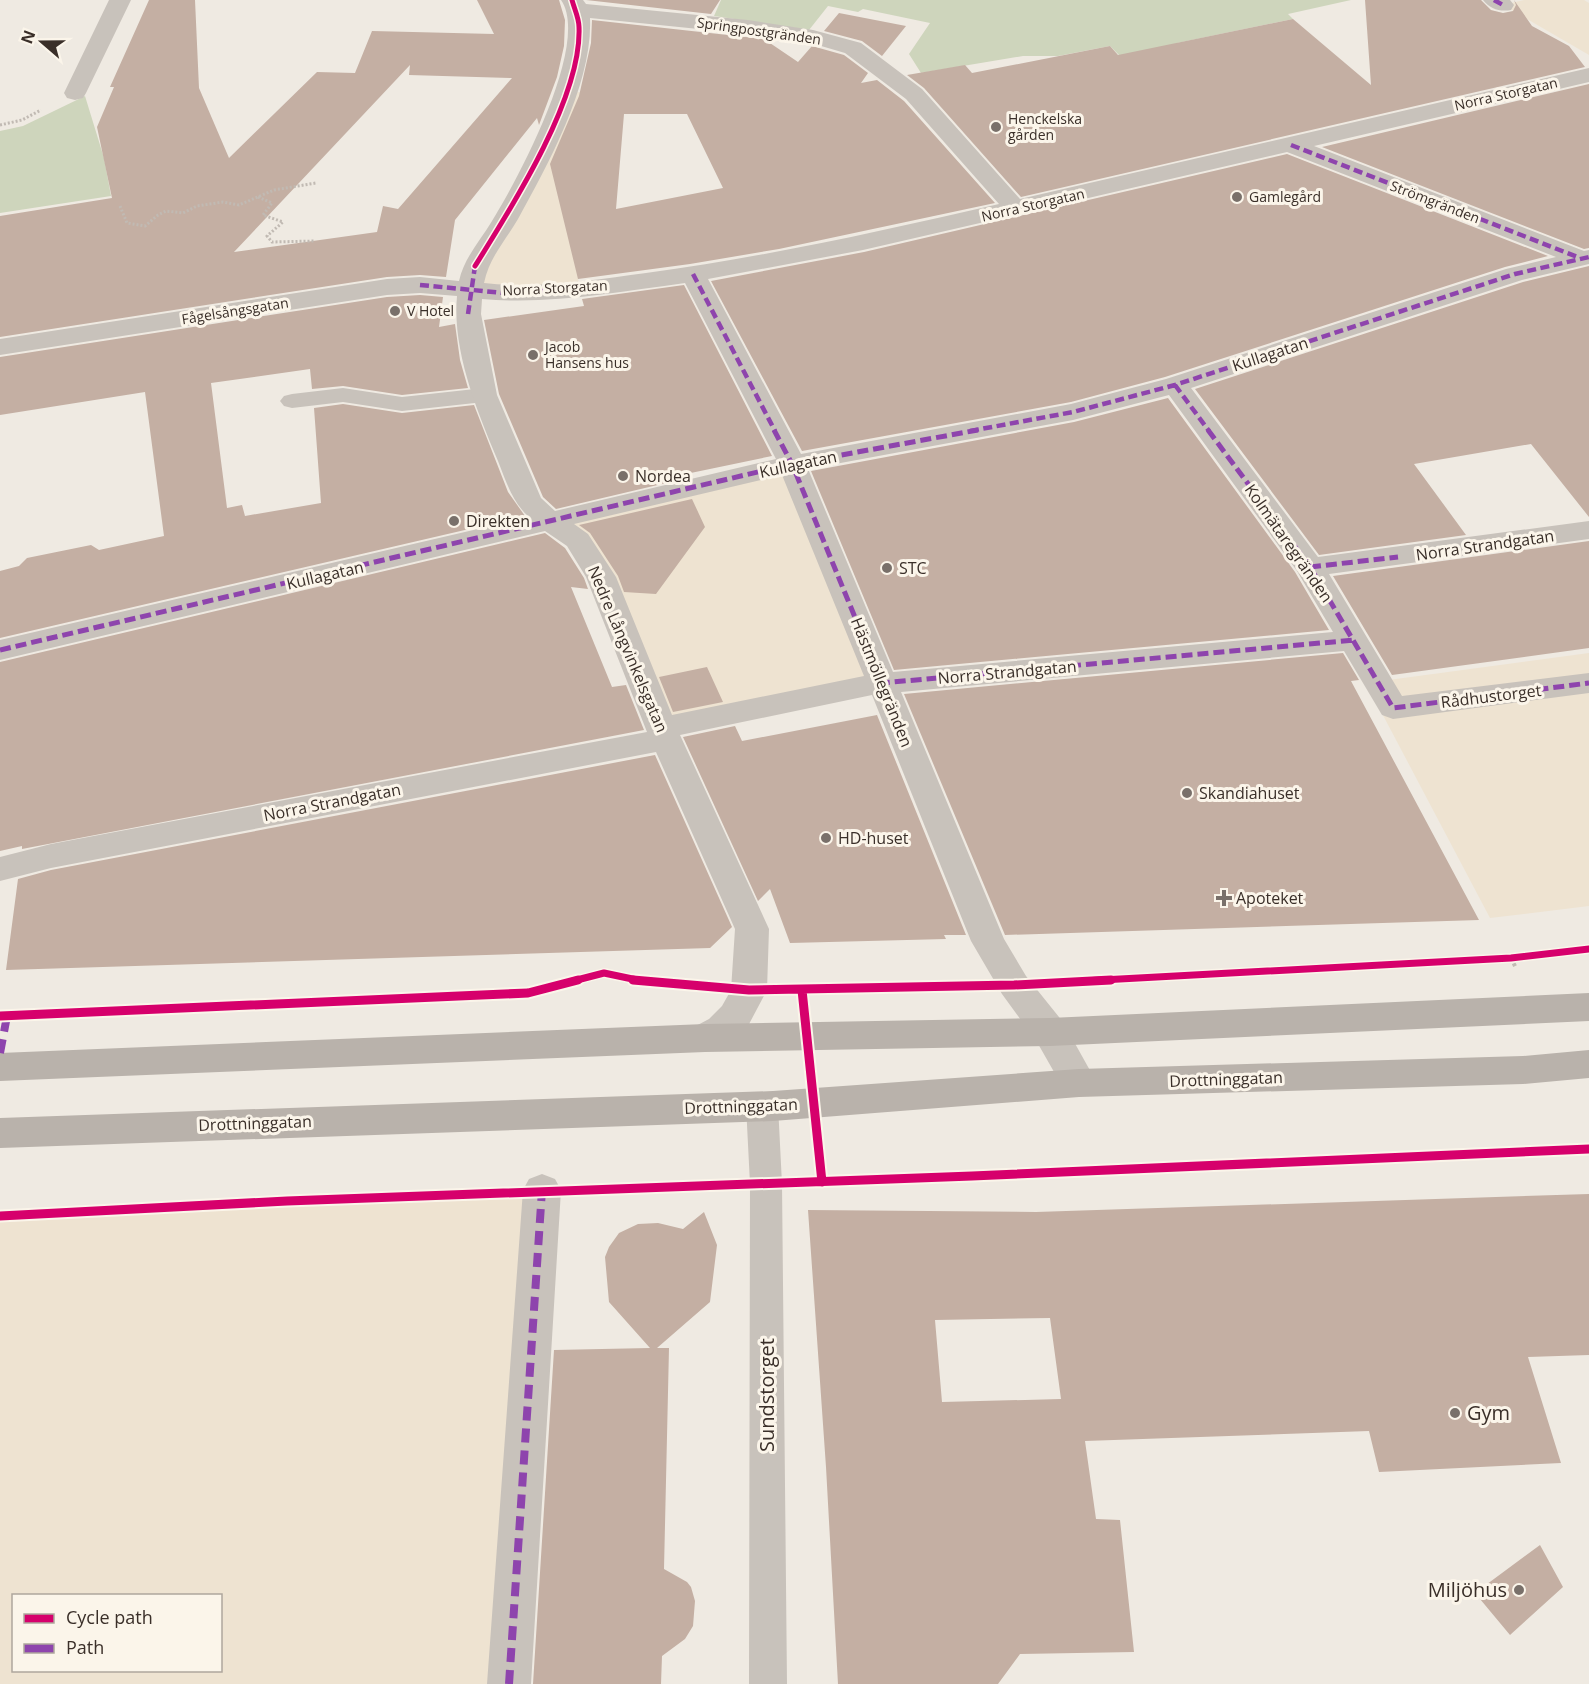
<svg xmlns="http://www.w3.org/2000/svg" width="1589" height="1684" font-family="'Open Sans',sans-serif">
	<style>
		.green { fill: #ced5bc }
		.plaza { fill: #eee3d1; fill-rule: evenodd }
		.building { fill: #c4afa3; fill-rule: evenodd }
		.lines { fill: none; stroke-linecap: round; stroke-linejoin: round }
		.path-far1 { stroke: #c1bab3; stroke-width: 3; stroke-dasharray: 2 2; stroke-linecap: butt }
		.path { stroke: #c1bab3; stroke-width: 4; stroke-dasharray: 3 3; stroke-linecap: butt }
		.lane { fill: #c8c2bb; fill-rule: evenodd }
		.street { fill: #c8c2bb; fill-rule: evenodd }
		.secondary { fill: #b9b2ab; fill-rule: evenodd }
		.quiet-far2 { stroke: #8e44ad; stroke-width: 4.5; stroke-dasharray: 9 4.5; stroke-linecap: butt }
		.quiet-far1 { stroke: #8e44ad; stroke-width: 5; stroke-dasharray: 11 5; stroke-linecap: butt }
		.quiet { stroke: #8e44ad; stroke-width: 8; stroke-dasharray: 14 8; stroke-linecap: butt }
		.cycleway-far2-casing { stroke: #fbf5ea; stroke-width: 8 }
		.cycleway-far1-casing { stroke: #fbf5ea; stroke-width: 10 }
		.cycleway-casing { stroke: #fbf5ea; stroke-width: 13 }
		.cycleway-far2 { stroke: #d6006c; stroke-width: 5 }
		.cycleway-far1 { stroke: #d6006c; stroke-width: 7 }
		.cycleway { stroke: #d6006c; stroke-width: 9 }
		.poi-dot { fill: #79706a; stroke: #fbf5ea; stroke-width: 2 }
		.labels { text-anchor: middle; stroke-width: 6; stroke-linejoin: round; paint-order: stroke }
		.far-street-label { font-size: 14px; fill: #3a2f29; stroke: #fbf5ea }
		.far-poi-label { font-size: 14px; fill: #3a2f29; stroke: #fbf5ea; text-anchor: start }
		.street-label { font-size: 16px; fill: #3a2f29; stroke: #fbf5ea }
		.poi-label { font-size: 16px; fill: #3a2f29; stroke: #fbf5ea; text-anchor: start }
		.near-street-label { font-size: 20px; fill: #3a2f29; stroke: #fbf5ea }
		.near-poi-label { font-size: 20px; fill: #3a2f29; stroke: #fbf5ea; text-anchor: start }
	</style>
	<rect width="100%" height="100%" fill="#efeae2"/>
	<path class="green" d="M721 0H1351L1288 14 1293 19 1177 43 1131 67 1110 46 1058 56H1023L921 73 909 54 930 23 863 9 858 12 828 6 809 30 714 16Z
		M85 96 104 158 111 196 0 213V131L23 126Z"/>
	<path class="plaza" d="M1524 0H1584L1589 3V55L1503 5Z
		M567 91 587 93 578 279 581 289 470 288Z
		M792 464 882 683 663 728 601 577 551 522Z
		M1589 653V906L1490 918 1366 683Z
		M542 1190 509 1684H0V1216L109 1209ZM14 1596H220V1670H14Z"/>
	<path class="building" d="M149 0H195L199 88 229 158 317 72 355 73 372 31 494 34 477 0H559L565 20 564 46 557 77 539 125 537 118 455 220 446 277 420 275 387 277 0 337V216L112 198 97 127 114 87H110ZM410 65 409 75 512 78 398 209 383 206 377 232 234 252Z
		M586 0H720L711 14Z
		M1365 0H1481L1491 10 1503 13 1513 11 1516 5 1514 0 1532 26 1569 46 1585 67 1021 197 924 88 907 75 965 65 972 73 1110 46 1118 55 1293 19 1371 85Z
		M839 13 906 26 882 56 862 41 824 31Z
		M592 20 764 39 798 62 812 46 844 55 868 73 861 83 877 80 904 101 995 203 779 249 690 264 578 279 550 164 579 96 591 43ZM624 114H687L723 188 616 209Z
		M1589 84V248L1584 249 1322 147Z
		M1287 154 1548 256 1505 267 1165 377 1071 402 802 451 711 281 864 252Z
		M1589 266V517L1531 444 1414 464 1466 535 1319 555 1195 389 1523 282Z
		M684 285 772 456 681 475 683 479 556 509 543 497 499 394 484 320 584 306 582 299Z
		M420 295 443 297 439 327 455 324 460 360 468 388 402 395 343 386 312 389 310 369 211 383 227 508 242 505 245 516 321 503 314 408 343 404 402 413 474 405 508 492 525 516 0 638V571L19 566 27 558 91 545 99 550 164 536 145 392 0 415V357L387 297Z
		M1168 398 1295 572 1329 630 894 670 811 471 1074 422Z
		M692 499 705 527 656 594 624 592 618 576 590 533 579 525Z
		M545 533 565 548 584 578 588 589 571 587 612 687 626 685 644 730 22 849V846L0 851V662Z
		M1589 541V648L1392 675 1333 576Z
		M1343 653 1359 680 1351 681 1479 920 1005 935 904 694Z
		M707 667 723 702 673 712 659 677Z
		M877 715 966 935H944L946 939 790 943 770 889 758 901 683 737 735 726 742 741Z
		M655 755 732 927 710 948 6 970 18 879 51 870Z
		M1589 1194V1355L1528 1357 1561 1463 1379 1472 1369 1431 1085 1441 1096 1519 1120 1520 1134 1652 1020 1654 998 1684H838L826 1467 808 1210 1036 1212ZM1050 1318 1061 1399 942 1402 935 1320Z
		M704 1212 717 1245 710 1302 657 1348H669L664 1569 687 1582 691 1587 695 1601 693 1626 685 1639 662 1656 661 1684H533L554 1350 650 1348 609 1302 605 1257 609 1247 619 1233 638 1224 658 1223 683 1229Z
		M1540 1545 1563 1587 1510 1635 1475 1593Z"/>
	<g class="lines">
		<path class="path-far1" d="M0 125 22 120 41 110
			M258 197 272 203 263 215 283 222 267 236 272 242 315 241
			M120 206 127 223 145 226 158 215 166 211 183 213 197 206 223 202 239 205 274 190 316 183"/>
		<path class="path" d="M1511 958 1516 968"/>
		<path class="lane" d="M343 388 402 397 484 388 492 390 496 395 492 400 484 402 402 411 343 402 292 408 284 406 280 401 284 396 292 394Z
			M762 1092 773 1096 778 1105 782 1184 787 1684H749L750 1184 746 1105 751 1096Z"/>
		<path class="street" d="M109 0H131L86 93 83 98 75 100 67 98 64 93Z
			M561 0H583L586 4 748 20 813 30 861 43 922 89 1020 199 1589 68V82L1314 146 1584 251 1589 250V264L1522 280 1191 388 1318 557 1589 521V539L1329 574 1402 696 1589 673V693L1393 719 1382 715 1344 651 901 692 1004 939 1026 976 1063 1022 1097 1083 1092 1093 1079 1097 1066 1093 1037 1042 1002 994 971 941 872 695 680 735 769 929 767 990 748 1026 735 1039 705 1052 692 1048 687 1038 692 1028 709 1019 722 1006 731 990 735 929 656 752 51 868 0 881V857L51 844 647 732 586 577 567 546 545 531 0 660V640L529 517C512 502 506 481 498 461 477 411 452 351 457 296L420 293 387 295 0 355V339L387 279 420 277 459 281C464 258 480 241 492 221 518 179 591 43 561 0ZM590 18 748 34 811 43 845 53 906 99 999 204C882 231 765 257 646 273 593 280 538 289 484 283 489 258 505 241 518 219 549 163 593 82 590 18ZM1287 152 1556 257 1506 269 1166 379 1071 404 801 454 708 279 863 250ZM685 283 776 459 555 511 541 498 497 395 481 314 482 299C549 305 618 292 685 283ZM1169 395 1297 571 1333 632 893 672 808 469 1073 420ZM782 475 864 676 672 715 616 577 588 534 574 524Z
			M1483 0H1510L1514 5 1511 10C1500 12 1490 9 1483 0Z
			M542 1174 555 1179 561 1190 531 1684H487L523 1190 529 1179Z"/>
		<path class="secondary" d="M1589 993V1021L1050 1046 705 1052 0 1081V1053L705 1024 1050 1018Z
			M1589 1050V1078L1523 1084 1079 1097 773 1121 0 1148V1118L773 1091 1079 1069 1523 1056Z"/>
		<path class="quiet-far2" d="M1494 0 1503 5
			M1291 145 1580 258
			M693 274 775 431
			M420 285 504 293 581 289
			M468 314 475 266
			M1175 385 1209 431
			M970 431 1073 412 1175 385 1515 274 1589 257"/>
		<path class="quiet-far1" d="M774 430 792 464 882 683 1354 640
			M1208 430 1310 567 1393 708 1589 683
			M1310 567 1398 557
			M0 650 792 464 978 430"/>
		<path class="quiet" d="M0 1053 7 1016
			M509 1684 542 1190"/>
		<defs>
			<path id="cycleway-far2" d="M475 266C512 207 582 97 579 27 579 18 574 8 572 0"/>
			<path id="cycleway-far1" d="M573 981 604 973 642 981
				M1083 981 1511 958 1589 949"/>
			<path id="cycleway" d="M633 980 749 990 1014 985 1111 980
				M802 990 822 1182
				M0 1016 528 993 578 980
				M0 1216 287 1201 972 1176 1589 1149"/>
		</defs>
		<use href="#cycleway-far2" class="cycleway-far2-casing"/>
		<use href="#cycleway-far1" class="cycleway-far1-casing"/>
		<use href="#cycleway" class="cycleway-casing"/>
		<use href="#cycleway-far2" class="cycleway-far2"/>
		<use href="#cycleway-far1" class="cycleway-far1"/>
		<use href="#cycleway" class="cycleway"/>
	</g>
	<g class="poi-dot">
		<circle cx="996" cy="127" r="6"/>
		<circle cx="1237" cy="197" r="6"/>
		<circle cx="395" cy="311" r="6"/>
		<circle cx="533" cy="355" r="6"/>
		<circle cx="623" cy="476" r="6"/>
		<circle cx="454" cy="521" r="6"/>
		<circle cx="887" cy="568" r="6"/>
		<circle cx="1187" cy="793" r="6"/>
		<circle cx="826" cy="838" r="6"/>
		<path d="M1221 889h6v6h6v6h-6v6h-6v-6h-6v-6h6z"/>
		<circle cx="1455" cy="1413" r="6"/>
		<circle cx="1519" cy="1590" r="6"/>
	</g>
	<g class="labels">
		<g class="far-street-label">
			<text transform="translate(759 31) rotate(8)" y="5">Springpostgränden</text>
			<text transform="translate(1506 94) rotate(-13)" y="5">Norra Storgatan</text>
			<text transform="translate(1435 202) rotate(21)" y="5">Strömgränden</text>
			<text transform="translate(1033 205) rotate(-13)" y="5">Norra Storgatan</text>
			<text transform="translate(555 288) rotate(-3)" y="5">Norra Storgatan</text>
			<text transform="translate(235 311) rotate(-9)" y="5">Fågelsångsgatan</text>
		</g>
		<g class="far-poi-label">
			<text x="1008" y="124">Henckelska<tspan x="1008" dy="16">gården</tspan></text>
			<text x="1249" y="202">Gamlegård</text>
			<text x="407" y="316">V Hotel</text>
			<text x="545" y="352">Jacob<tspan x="545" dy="16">Hansens hus</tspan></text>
		</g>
		<g class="street-label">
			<text transform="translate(1270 354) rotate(-18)" y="6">Kullagatan</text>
			<text transform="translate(798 464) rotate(-12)" y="6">Kullagatan</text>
			<text transform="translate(1289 543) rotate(55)" y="6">Kolmätaregränden</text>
			<text transform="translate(1485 545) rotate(-8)" y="6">Norra Strandgatan</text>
			<text transform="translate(325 575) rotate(-13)" y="6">Kullagatan</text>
			<text transform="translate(628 649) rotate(67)" y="6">Nedre Långvinkelsgatan</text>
			<text transform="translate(1007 672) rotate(-5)" y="6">Norra Strandgatan</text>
			<text transform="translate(882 682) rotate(68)" y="6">Hästmöllegränden</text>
			<text transform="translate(1491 696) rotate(-7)" y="6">Rådhustorget</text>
			<text transform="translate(332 802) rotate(-11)" y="6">Norra Strandgatan</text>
			<text transform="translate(1226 1079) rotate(-2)" y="6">Drottninggatan</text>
			<text transform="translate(741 1106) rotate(-2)" y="6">Drottninggatan</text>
			<text transform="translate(255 1123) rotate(-2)" y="6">Drottninggatan</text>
		</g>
		<g class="poi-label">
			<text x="635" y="482">Nordea</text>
			<text x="466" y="527">Direkten</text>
			<text x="899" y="574">STC</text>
			<text x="1199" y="799">Skandiahuset</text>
			<text x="838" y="844">HD-huset</text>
			<text x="1236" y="904">Apoteket</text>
		</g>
		<g class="near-street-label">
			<text transform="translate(767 1395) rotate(-90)" y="7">Sundstorget</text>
		</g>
		<g class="near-poi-label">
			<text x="1467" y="1420">Gym</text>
			<text x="1507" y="1597" text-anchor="end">Miljöhus</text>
		</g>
	</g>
	<rect x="12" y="1594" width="210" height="78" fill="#fbf5ea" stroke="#aea69d" stroke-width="1.5"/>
	<rect x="24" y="1614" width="30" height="9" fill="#d6006c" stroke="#aea69d" stroke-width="1.5"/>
	<text x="66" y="1624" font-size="18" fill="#3a2f29">Cycle path</text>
	<rect x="24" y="1644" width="30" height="9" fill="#8e44ad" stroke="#aea69d" stroke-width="1.5"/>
	<text x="66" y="1654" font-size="18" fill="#3a2f29">Path</text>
	<g transform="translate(42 42) rotate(290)" stroke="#fbf5ea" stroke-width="4.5" paint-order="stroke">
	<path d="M0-4.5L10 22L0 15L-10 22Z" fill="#3a2f29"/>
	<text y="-9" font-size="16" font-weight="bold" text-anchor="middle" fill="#3a2f29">N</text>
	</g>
</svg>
